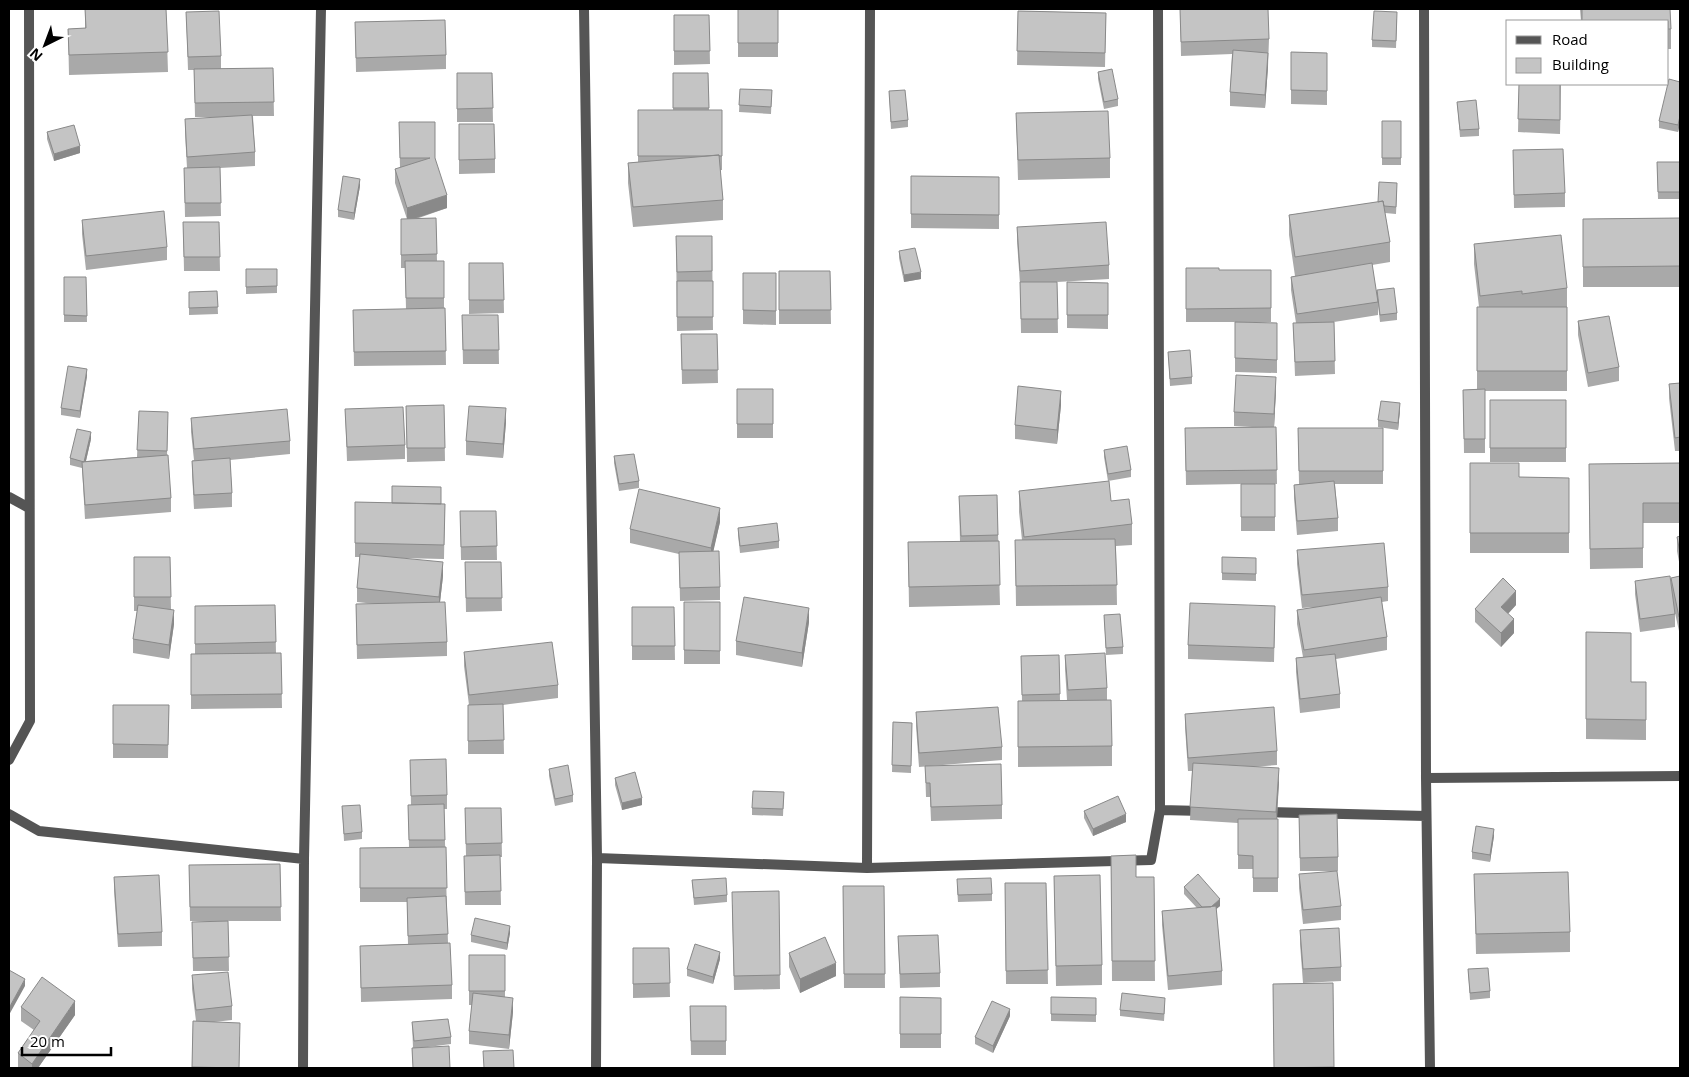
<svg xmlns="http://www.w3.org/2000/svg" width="1689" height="1077" font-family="'Open Sans',sans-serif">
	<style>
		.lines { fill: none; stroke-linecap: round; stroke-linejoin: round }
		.minor { stroke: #555; stroke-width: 10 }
		.wall { fill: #a9a9a9 }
		.shaded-wall { fill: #898989 }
		.building { fill: #c4c4c4; stroke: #898989 }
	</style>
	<rect width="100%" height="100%" fill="#fff"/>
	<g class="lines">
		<path class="minor" d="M584 9 597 858 596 1068
			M1424 9 1426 778 1430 1068
			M9 497 29 508
			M9 760 30 721 29 9
			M1426 778 1680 776
			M1160 810 1203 811
			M1265 812 1426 816
			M9 814 39 831 304 859
			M597 858 867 868 1151 860 1160 810 1158 9
			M867 868 870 9
			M303 1068 304 859 321 9"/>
	</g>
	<path class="wall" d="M85 9H166L168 72 69 75 68 29 85 28Z
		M678 9H714L678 10Z
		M738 9H778V57H738Z
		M1180 9 1269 39 1268 67 1265 108 1230 106V92L1232 54 1181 56Z
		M1580 9H1670L1671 29V49H1668V21H1581Z
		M1018 11 1106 13 1105 67 1017 65Z
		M186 12 221 56V69L273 68 274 116H253L255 152V166L220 168 221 216 185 217 184 168H187L185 133V119L223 117H195L194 70H188Z
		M674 15H709L710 64 674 65Z
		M1397 19 1396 48 1372 47V40Z
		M355 22 446 55V69L356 72Z
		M1291 52 1327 53V105L1291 104Z
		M1098 72 1118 99V106L1104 109 1098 79Z
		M457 73H492L493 122H457Z
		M673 73H708L709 110H722V170H720L723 200V220L633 227 628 183V163L638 162V110H673Z
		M1680 82V123L1678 132 1659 128V121Z
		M1519 84H1561L1560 134 1518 132Z
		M740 89 772 90 771 114 739 112Z
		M889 91 908 120V127L891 129Z
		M1457 102 1479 129V136L1460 137Z
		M1016 113 1110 158V178L1018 180Z
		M1382 121H1401V165H1382Z
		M399 122 435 158 447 208 416 219 436 218 437 261H444V308H445L446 365 354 366 353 310 406 309 405 268H401V219H407L395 183V169L400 168Z
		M459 124 495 159V173L459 174Z
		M47 132 80 153 54 161 47 139Z
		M1513 150 1565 193V207L1514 208Z
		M1657 162H1680V199H1658Z
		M911 176 999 177V229L911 228Z
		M360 186 354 220 338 217V210Z
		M1397 190 1396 214 1385 213 1390 242V262L1372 265 1377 296V290L1397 313V320L1380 322 1378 305V315L1334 322 1335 374 1295 376 1293 323H1296L1291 290V277L1295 276 1289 235V215L1378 202Z
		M1680 218V287H1583V219Z
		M82 220 167 247V260L86 270 82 234Z
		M183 222H219L220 271H184Z
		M1017 227 1109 265V279L1057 282 1058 333H1021L1020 284 1017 241Z
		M676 236H712L713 330 677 331Z
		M1474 244 1567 288V391H1485V453H1464L1463 390 1477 389V307H1479L1474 264Z
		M899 251 921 279 904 282 899 258Z
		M469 263H503L504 313 469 314Z
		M1186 268 1219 270H1271V322H1186Z
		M246 269H277V293L246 294Z
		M779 271H830L831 324H779Z
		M743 273H776V325L743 324Z
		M64 277H86L87 322H64Z
		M1067 282 1108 283V329L1067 328Z
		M217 291 218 314 189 315V292Z
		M462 315H498L499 364H463Z
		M1578 321 1619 367V381L1588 387 1578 335Z
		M1235 322 1277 323V373L1235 372Z
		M681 334H717L718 383 682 384Z
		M1168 352 1192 377V384L1170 386Z
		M87 376 80 418 61 415V408Z
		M1680 383V451H1675L1669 398V384Z
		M737 389H773V438H737Z
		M1276 390 1274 427H1276L1277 484H1254H1275V531H1241V484L1186 485 1185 428 1252 427 1234 426V412Z
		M1490 400H1566V462H1490Z
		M444 405 445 461 407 462 406 406Z
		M1061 405 1057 444 1015 439V425Z
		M345 409 405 445V459L347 461Z
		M1400 410 1398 430 1378 427V420Z
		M139 411 168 426 167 455 171 498V512L85 519 82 468 70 465V458L91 439 86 461 137 457Z
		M191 418 290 441V454L230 460 232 493V507L194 509 192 474V461L194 460 191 432Z
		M506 422 503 458 466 455V441Z
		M1298 428H1383V484H1335L1338 518V531L1297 535 1294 498V485L1299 484Z
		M1104 450 1131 470V477L1108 481 1104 457Z
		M614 456 639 481V488L619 491 614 463Z
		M1470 463 1519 477 1569 478V553H1470Z
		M1680 463V523H1643V568L1590 569 1589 464Z
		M1019 491 1111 501 1132 524V545L1116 546 1117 605 1016 606 1015 540H1022L1019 512Z
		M997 495 1000 605 909 607 908 542H960L959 496Z
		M355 502 445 504 444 559 398 558 443 576 440 602 447 642V656L357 659 356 604H375L357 602V588L360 557H355Z
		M460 511H496L497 560H461Z
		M720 522 713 551 720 587V600L680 601 679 554 630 543V529Z
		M738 528 779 541V548L740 553 738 535Z
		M1680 536V567L1677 551V537Z
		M1297 550 1388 587V601L1382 602 1387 637V650L1336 659 1340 694V708L1300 713 1296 672V658L1303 657 1297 624V610L1315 607 1302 608 1297 564Z
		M134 557H170L171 610 174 624 169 659 133 653V639L137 611H134Z
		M1222 557 1256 558V581L1222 580Z
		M465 562H501L502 611 466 612Z
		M1680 576V631H1679L1673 604 1675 614V627L1640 632 1635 594V581L1671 584V578Z
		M684 602H720V664H684Z
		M275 605 276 653H281L282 708 191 709V654H195V606Z
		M1516 605 1508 614 1514 633 1501 647 1475 622V609Z
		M632 607H674L675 660H632Z
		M1104 615 1123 647V654L1106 655Z
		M1275 620 1274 662 1188 659V645Z
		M809 622 802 667 736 655V641Z
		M1586 632 1631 682H1646V740L1586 739Z
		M464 652 558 685V698L503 705 504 754H468V705H469L464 666Z
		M1059 655 1060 700H1067L1065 669V655L1107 688V700L1112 746V766L1018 767V701H1022L1021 656Z
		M113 705H169L168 758H113Z
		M916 712 1002 747V760L919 767 916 726Z
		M1185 714 1277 751V765L1251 767 1279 782 1277 819H1278V892H1253V869H1238V823L1190 820 1192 771H1188L1185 727Z
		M893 722 912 723 911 773 892 772Z
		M410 760 447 795V809H444L448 943 452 985V999L361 1002 360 946 408 944 407 902H360V848L409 847 408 805H411Z
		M925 766 1002 805V819L931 821 930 797H926Z
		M549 769 573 795V802L555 806 549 776Z
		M615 778 642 805 622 810 615 785Z
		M784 792 783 816 752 815V808Z
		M342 806 362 832V839L344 841Z
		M465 808H501L502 857H500L501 905H465L464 856H466Z
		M1084 811 1126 822 1093 836 1084 818Z
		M1299 815 1338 857V871H1300Z
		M1494 836 1490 862 1472 859V852Z
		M1111 856 1136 877H1154L1155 981H1112Z
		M280 864 281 921H190L189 865Z
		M1299 874 1341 906V920L1303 924 1299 888Z
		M1474 874 1570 932V952L1476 954Z
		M1054 876 1102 965V985L1056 986Z
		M114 877 162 932V946L118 947 114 891Z
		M692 880 727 895V902L694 905Z
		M1005 883H1046L1048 984H1006Z
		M843 886H884L885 988H844Z
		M957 886 992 894V901L958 902Z
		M1184 887 1220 906 1216 909 1222 971V985L1168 990 1162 925V911L1197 908 1184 894Z
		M779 891 780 989 734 990 732 905Z
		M228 921 229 971H193L192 922Z
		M1300 930 1341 967V981L1303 983 1300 944Z
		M510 933 507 950 471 942V935Z
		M898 936 940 973V987L900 988Z
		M633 948H669L670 997 633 998Z
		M789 953 836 976 800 993 789 967Z
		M469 955H505V997L513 1012 509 1049 469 1044V1031L472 1005H469Z
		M720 959 713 984 687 976V969Z
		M1468 969 1490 991V998L1470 1000Z
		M192 975 232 1006V1020L214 1022 240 1037 239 1068H192L193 1021H196L192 989Z
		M1333 983 1334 1068H1274L1273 984Z
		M900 997 941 998V1048H900Z
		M1051 997 1096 998V1022L1051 1021Z
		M1165 1005 1164 1021 1120 1016V1010Z
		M690 1006H726V1055H691Z
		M21 1007 75 1015 38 1068H19L18 1067V1053L34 1030 21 1021Z
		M1010 1016 993 1053 975 1044V1037Z
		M412 1022 451 1037V1044L420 1048 450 1068H413L412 1048H413Z"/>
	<path class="shaded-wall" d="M1268 53V67L1265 108V95Z
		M1680 116V123L1678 132V125Z
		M80 146V153L54 161V154Z
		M360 179V186L354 220V213Z
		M447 195V208L407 221V208Z
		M921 272V279L904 282V275Z
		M87 369V376L80 418V411Z
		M1276 377V390L1274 428V414Z
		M1061 391V405L1057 444V430Z
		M1400 403V410L1398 430V423Z
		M506 408V422L503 458V444Z
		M91 432V439L84 469V462Z
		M720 508V522L711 562V548Z
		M443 562V576L439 611V597Z
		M1516 591V605L1501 621V607Z
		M809 608V622L802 667V653Z
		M174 610V624L169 659V645Z
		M1514 619V633L1501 647V633Z
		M1279 768V782L1276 826V812Z
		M642 798V805L622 810V803Z
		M1126 814V822L1093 836V829Z
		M1494 829V836L1490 862V855Z
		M1220 899V906L1206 918V911Z
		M510 926V933L507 950V943Z
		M720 952V959L713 984V977Z
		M836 963V976L800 993V979Z
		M25 979V986L9 1015V1008Z
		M513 998V1012L509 1049V1035Z
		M75 1001V1015L38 1068H32V1064Z
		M1010 1009V1016L993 1053V1046Z"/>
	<path class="building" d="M85 9H166L168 52 69 55 68 29 86 28Z
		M738 9H778V43H738Z
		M1180 9H1268L1269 39 1181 42Z
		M1582 9H1670L1671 29H1668V21H1582Z
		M219 11 221 56 188 57 186 12Z
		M1018 11 1106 13 1105 53 1017 51Z
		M1374 11 1397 12 1396 41 1372 40Z
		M674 15H709L710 51H674Z
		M445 20 446 55 356 58 355 22Z
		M1233 50 1268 53 1265 95 1230 92Z
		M1291 52 1327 53V91L1291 90Z
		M273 68 274 102 195 103 194 69Z
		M1112 69 1118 99 1104 102 1098 72Z
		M457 73H492L493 108 457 109Z
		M673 73H708L709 108H673Z
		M1669 79 1680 82V116L1678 125 1659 121Z
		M1519 84H1560V120L1518 119Z
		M740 89 772 90 771 107 739 105Z
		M905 90 908 120 891 122 889 91Z
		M1476 100 1479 129 1460 130 1457 102Z
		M638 110H722V156H719V155L705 156H638Z
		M1108 111 1110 158 1018 160 1016 113Z
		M252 115 255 152 187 157 185 119Z
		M1382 121H1401V158H1382Z
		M399 122H435V158L447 195 407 208 395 169 430 158H400Z
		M459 124H494L495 159 459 160Z
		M74 125 80 146 54 154 47 132Z
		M1563 149 1565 193 1514 195 1513 150Z
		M719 155 723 200 633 207 628 163Z
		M1657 162H1680V192H1658Z
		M220 167 221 203H185L184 168Z
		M343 176 360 179 354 213 338 210Z
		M911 176 999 177V215L911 214Z
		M1379 182 1397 183 1396 207 1384 206 1383 201 1378 202Z
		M1383 201 1390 242 1295 257 1289 215Z
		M164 211 167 247 86 256 82 220Z
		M436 218 437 254 401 255V219Z
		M1680 218V266L1583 267V219Z
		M183 222H219L220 257H184Z
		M1106 222 1109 265 1020 271 1017 227Z
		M1561 235 1567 288 1522 294V291L1480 296 1474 244Z
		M676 236H712V271L677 272Z
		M915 248 921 272 904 275 899 251Z
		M405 261H444V298H406Z
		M469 263H503L504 300H469Z
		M1372 263 1378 302 1297 314 1291 277Z
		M1186 268H1219V270H1271V308L1186 309Z
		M246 269H277V286L246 287Z
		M779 271H830L831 310H779Z
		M743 273H776V311L743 310Z
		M64 277H86L87 316 64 315Z
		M677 281H713V317H677Z
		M1020 282H1057L1058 319H1021Z
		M1067 282 1108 283V315H1067Z
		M1394 288 1397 313 1380 315 1377 290Z
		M217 291 218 307 189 308V292Z
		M1477 307H1567V371H1477Z
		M445 308 446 351 354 352 353 310Z
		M462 315H498L499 350H463Z
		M1609 316 1619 367 1588 373 1578 321Z
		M1235 322 1277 323V360L1235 358Z
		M1334 322 1335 361 1295 362 1293 323Z
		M681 334H717L718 370H682Z
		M1190 350 1192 377 1170 379 1168 352Z
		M68 366 87 369 80 411 61 408Z
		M1236 375 1276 377 1274 414 1234 412Z
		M1680 383V437L1675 438 1669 384Z
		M1018 386 1061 391 1057 430 1015 425Z
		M737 389H773V424H737Z
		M1485 389V439H1464L1463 390Z
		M1490 400H1566V448H1490Z
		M1381 401 1400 403 1398 423 1378 420Z
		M444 405 445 448H407L406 406Z
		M469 406 506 408 503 444 466 441Z
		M403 407 405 445 347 447 345 409Z
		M287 409 290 441 194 449 191 418Z
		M139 411 168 412 167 451 137 450Z
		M1276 427 1277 470 1186 471 1185 428Z
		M1298 428H1383V471H1299Z
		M77 429 91 432 84 462 70 458Z
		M1127 446 1131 470 1108 474 1104 450Z
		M634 454 639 481 619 484 614 456Z
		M168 455 171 498 85 505 82 462Z
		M230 458 232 493 194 495 192 461Z
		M1470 463H1519V477L1569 478V533H1470Z
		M1680 463V503H1643V548L1590 549 1589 464Z
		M1109 481 1111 501 1129 499 1132 524 1024 537 1019 491Z
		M1334 481 1338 518 1297 521 1294 485Z
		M1241 484H1275V517H1241Z
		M392 486 441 487V504L392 503Z
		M639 489 720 508 711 548 630 529Z
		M997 495 998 535 961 536 959 496Z
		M355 502 445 504 444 545 355 543Z
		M460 511H496L497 546 461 547Z
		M777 523 779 541 740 546 738 528Z
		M1680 536V553L1677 537Z
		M1115 539 1117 585 1016 586 1015 540Z
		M999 541 1000 585 909 587 908 542Z
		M1384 543 1388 587 1302 595 1297 550Z
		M719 551 720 587 680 588 679 552Z
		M360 554 443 562 439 597 357 588Z
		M134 557H170L171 597H134Z
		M1222 557 1256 558V574L1222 573Z
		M465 562H501L502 598H466Z
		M1670 576 1675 614 1640 619 1635 581Z
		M1680 576V617H1679L1671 578Z
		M1503 578 1516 591 1501 607 1514 619 1501 633 1475 609Z
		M744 597 809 608 802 653 736 641Z
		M1381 597 1387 637 1304 650 1297 610Z
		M445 602 447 642 357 645 356 604Z
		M684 602H720V651L684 650Z
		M1190 603 1275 606 1274 648 1188 645Z
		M138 605 174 610 169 645 133 639Z
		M275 605 276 642 195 644V606Z
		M632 607H674L675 646H632Z
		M1120 614 1123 647 1106 648 1104 615Z
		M1586 632 1631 633V682H1646V720L1586 719Z
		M552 642 558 685 469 695 464 652Z
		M281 653 282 694 191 695V654Z
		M1105 653 1107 688 1068 690 1065 655Z
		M1335 654 1340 694 1300 699 1296 658Z
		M1059 655 1060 694 1022 695 1021 656Z
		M1111 700 1112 746 1018 747V701Z
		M503 704 504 740 468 741V705Z
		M113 705H169L168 745 113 744Z
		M998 707 1002 747 919 753 916 712Z
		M1274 707 1277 751 1188 758 1185 714Z
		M893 722 912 723 911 766 892 765Z
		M446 759 447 795 411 796 410 760Z
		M1193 763 1279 768 1276 812 1190 807Z
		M1001 764 1002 805 931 807 930 783H926L925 766Z
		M568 765 573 795 555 799 549 769Z
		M635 772 642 798 622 803 615 778Z
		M753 791 784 792 783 809 752 808Z
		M1118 796 1126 814 1093 829 1084 811Z
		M444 804 445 840H409L408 805Z
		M360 805 362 832 344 834 342 806Z
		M465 808H501L502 843 466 844Z
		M1337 814 1338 857 1300 858 1299 815Z
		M1238 819H1278V878H1253V856L1238 855Z
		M1476 826 1494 829 1490 855 1472 852Z
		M446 847 447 888H360V848Z
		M500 855 501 891 465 892 464 856Z
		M1136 855V877H1154L1155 961H1112L1111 856Z
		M280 864 281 907H190L189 865Z
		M1337 871 1341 906 1303 910 1299 874Z
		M1568 872 1570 932 1476 934 1474 874Z
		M1198 874 1220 899 1211 907H1202L1184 887Z
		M159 875 162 932 118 934 114 877Z
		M1100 875 1102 965 1056 966 1054 876Z
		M726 878 727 895 694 898 692 880Z
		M991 878 992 894 958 895 957 879Z
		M1005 883H1046L1048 970 1006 971Z
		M843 886H884L885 974H844Z
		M779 891 780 975 734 976 732 892Z
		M446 896 448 934 408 936 407 898Z
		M1216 906 1222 971 1168 976 1162 911Z
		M475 918 510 926 507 943 471 935Z
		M228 921 229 957 193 958 192 922Z
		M1339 928 1341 967 1303 969 1300 930Z
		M938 935 940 973 900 974 898 936Z
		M825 937 836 963 800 979 789 953Z
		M450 943 452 985 361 988 360 946Z
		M695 944 720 952 713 977 687 969Z
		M633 948H669L670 983 633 984Z
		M469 955H505V991H469Z
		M1488 968 1490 991 1470 993 1468 969Z
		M9 970 25 979 9 1008Z
		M228 972 232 1006 196 1010 192 975Z
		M42 977 75 1001 32 1064 18 1053 40 1021 21 1007Z
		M1333 983 1334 1067 1274 1068 1273 984Z
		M473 993 513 998 509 1035 469 1031Z
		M1122 993 1165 998 1164 1014 1120 1010Z
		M900 997 941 998V1034H900Z
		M1051 997 1096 998V1015L1051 1014Z
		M992 1001 1010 1009 993 1046 975 1037Z
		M690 1006H726V1041H691Z
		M448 1019 451 1037 414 1041 412 1022Z
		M193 1021 240 1023 239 1068 192 1067Z
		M449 1046 450 1068H413L412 1048Z
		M513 1050 514 1068H484L483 1051Z"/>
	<rect width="1689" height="1077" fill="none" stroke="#000000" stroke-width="20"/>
	<rect x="1506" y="20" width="162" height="65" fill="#ffffff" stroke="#999999"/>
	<rect x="1516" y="36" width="25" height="8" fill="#555555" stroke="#999999"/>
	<text x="1552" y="45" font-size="15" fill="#000000">Road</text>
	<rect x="1516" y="58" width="25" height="15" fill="#c4c4c4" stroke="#999999"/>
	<text x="1552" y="70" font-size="15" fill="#000000">Building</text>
	<g transform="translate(45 45) rotate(222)" stroke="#ffffff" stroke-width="4" paint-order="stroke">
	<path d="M0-4L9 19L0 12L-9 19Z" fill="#000000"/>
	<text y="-8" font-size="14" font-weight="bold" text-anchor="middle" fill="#000000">N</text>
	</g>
	<path d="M22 1047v8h89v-8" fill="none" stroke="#000000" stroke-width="2.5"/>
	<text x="30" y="1047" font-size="15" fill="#000000" stroke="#ffffff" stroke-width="4" paint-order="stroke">20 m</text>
</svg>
